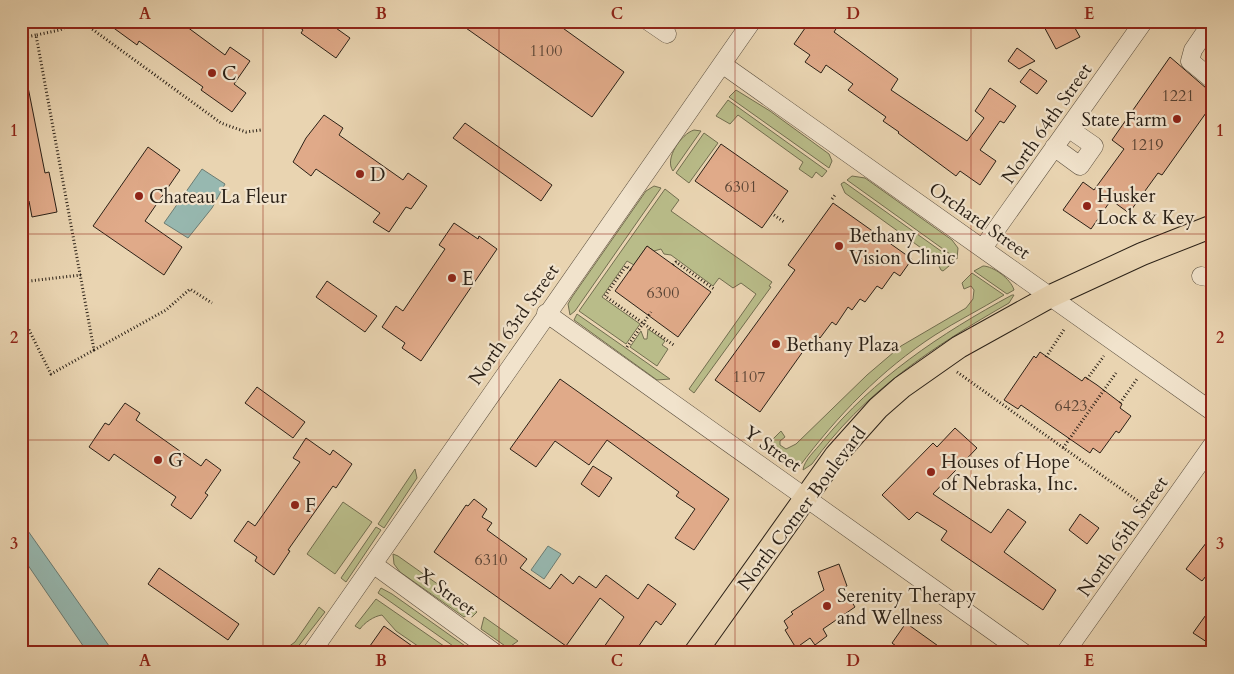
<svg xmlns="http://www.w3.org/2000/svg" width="1234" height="674" font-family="Cardo,serif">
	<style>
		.green { fill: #b9bc89; stroke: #726e50 }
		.water { fill: #97b8b0; stroke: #6c7c73 }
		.building { fill: #e0aa89; stroke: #2b2117 }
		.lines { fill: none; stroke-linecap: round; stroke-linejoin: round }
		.minor-casing { stroke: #5a4e3e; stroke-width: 19 }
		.major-casing { stroke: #2b2117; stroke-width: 24 }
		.path { stroke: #2b2117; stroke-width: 3; stroke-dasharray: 1 2.5; stroke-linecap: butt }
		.minor { stroke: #f1e3cc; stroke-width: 18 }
		.major { stroke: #e9d4b1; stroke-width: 22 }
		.grid { fill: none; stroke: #8f2418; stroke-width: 1; stroke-opacity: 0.55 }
		.poi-dot { fill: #8f2418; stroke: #f1e3cc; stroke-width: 2 }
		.labels { text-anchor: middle; stroke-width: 4.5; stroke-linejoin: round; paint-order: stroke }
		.number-label { font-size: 16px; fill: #584334 }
		.poi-label { font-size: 19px; fill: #2b2117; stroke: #f1e3cc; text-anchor: start }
		.street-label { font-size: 19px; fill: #2b2117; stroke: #f1e3cc }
		.neatline { fill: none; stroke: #8f2418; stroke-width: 2 }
		.grid-label { font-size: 16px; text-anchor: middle; font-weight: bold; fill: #8f2418 }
	</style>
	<rect width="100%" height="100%" fill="#e9d4b1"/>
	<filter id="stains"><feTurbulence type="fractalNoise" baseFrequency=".004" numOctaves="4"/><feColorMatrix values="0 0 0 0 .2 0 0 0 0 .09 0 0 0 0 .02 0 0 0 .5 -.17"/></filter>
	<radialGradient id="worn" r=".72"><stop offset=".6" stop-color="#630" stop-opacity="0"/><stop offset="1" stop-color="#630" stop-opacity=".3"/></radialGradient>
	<path class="green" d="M736 90 770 111 829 154 832 161 829 168 729 97Z
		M728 100 827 171 822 177 816 172 812 178 799 169 803 162 738 115 730 124 716 116Z
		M694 130 701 131 673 171C664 159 681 134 694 130Z
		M704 133 718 143 689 183 676 173Z
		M852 176 865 178 952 240 958 248 957 259 847 180Z
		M844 182 955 261 943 271 941 270 935 258 845 193 841 184Z
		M654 186 661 188 575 311 570 315 568 304 572 297 646 191Z
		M665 189 679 200 671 211 772 282 769 286 771 287 694 393 689 389 756 294 741 283 733 288 719 278 713 286 671 255 664 254 661 249 654 251 647 246 634 265 627 261 602 297 640 324 626 344 579 311Z
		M983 266C993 266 1011 279 1014 290L1007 294 974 271Z
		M972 273 1004 295C981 309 957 321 935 335 881 370 837 416 799 467L767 445 781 431 785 437 780 441V445L786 449 796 444 867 375 901 346 966 308 973 299 974 290 971 286 964 289 962 283Z
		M1012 295H1014L1009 303C934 346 863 392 812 464L803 470C804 460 816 450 822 442 874 378 940 334 1012 295Z
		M577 314 670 379 657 380 574 320Z
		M648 329 665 341 662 345 668 349 657 366 630 347 641 331 644 339H647Z
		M415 469 417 478 384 528 378 524Z
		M343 502 372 522 335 574 307 554Z
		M376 527 381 530 346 582 341 578Z
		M393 554 398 556 477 612 472 617 467 615 464 617 400 572 394 564Z
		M381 588 392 594 475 653H463L378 593Z
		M376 599 454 653H428L396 631 382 615C374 616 364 623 360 629L355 626Z
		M319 607 325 612 293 653H280L295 642Z
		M484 617 518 641 508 648 481 629Z"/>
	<path class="water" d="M202 169 225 184 212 208 188 238 164 223Z
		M21 521 114 653H88L21 555Z
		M548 546 561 554 544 579 531 570Z"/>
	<path class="building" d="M104 21H179L225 55 230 47 250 61 234 84 246 93 232 112 201 90 203 87 139 41 137 45Z
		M291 21H326L350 38 336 58 301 33 303 30Z
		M456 21H553L624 72 592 117Z
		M810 21H841L834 32 898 79 891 90 967 141 984 118 975 111 990 88 1016 106 1004 123 1000 121 980 150 996 161 980 185 960 171 956 176 898 133 899 132 883 121 886 117 848 90 853 84 826 65 821 73 805 62 810 55 794 44Z
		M1041 21H1071L1080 37 1056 49Z
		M1017 48 1035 61 1019 69 1008 61Z
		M1170 57 1206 88 1213 90V103L1162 175 1158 173 1129 213 1111 200 1091 229 1063 210 1083 182 1094 190 1124 149 1112 140Z
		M1030 69 1047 81 1037 94 1020 82Z
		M28 87 45 173 49 172 57 212 32 217 29 201 21 203V88Z
		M324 115 343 128 339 135 403 180 408 173 427 186 411 209 406 207 389 232 373 222 380 213 316 169 311 176 293 162 306 138Z
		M465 123 552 185 541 201 453 138Z
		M721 144 788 191 762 228 695 181Z
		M148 147 180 170 145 221 182 247 164 275 93 226Z
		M833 203 912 259 900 276 894 272 882 289 877 286 865 302 860 299 852 310 848 307 836 325 832 322 820 338 817 335 806 352 804 350 760 412 715 380 795 270 788 265Z
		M454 223 478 239 479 236 497 249 421 361 402 348 405 343 382 327 396 306 403 311 445 249 439 245Z
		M647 246 711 292 678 337 615 291Z
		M327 281 377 316 365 332 316 297Z
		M1040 352 1082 381 1085 377 1097 385 1122 404 1120 408 1131 416 1119 433 1116 431 1100 453 1093 448 1090 453 1021 405 1018 409 1004 400 1034 356 1036 358Z
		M560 379 729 499 694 550 675 538 695 509 676 496 679 492 607 440 589 465 555 441 536 467 510 449Z
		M257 387 305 422 293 438 245 403Z
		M125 403 140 413 136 420 201 466 206 459 221 470 205 493 208 495 191 519 171 505 176 497 114 454 109 461 89 447 105 423 109 425Z
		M955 428 977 448 933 494 991 533 1008 509 1026 522 1004 552 1056 590 1043 610 941 540 947 531 917 512 909 520 882 495 933 443 937 447Z
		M306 438 330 455 333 450 352 464 336 488 333 486 288 550 290 551 274 575 255 561 257 557 234 541 248 521 255 526 300 462 293 458Z
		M593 466 612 478 599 497 581 484Z
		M474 499 487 509 482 517 492 523 487 530 527 559 520 568 550 589 561 574 573 584 579 576 596 588 606 575 638 599 648 584 676 604 661 625 656 621 634 653H600L624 617 600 598 566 646 434 552 466 505 468 506Z
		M1080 514 1099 528 1087 544 1069 530Z
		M1213 534V567L1202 581 1186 569Z
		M839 564 847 586 843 588 855 607 823 629 827 636 815 645 810 638 796 648 785 630 788 628 784 621 793 614 791 612 824 590 818 572Z
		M159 568 239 624 228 640 148 584Z
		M1213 605V646L1193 633Z
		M906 623 948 653H905L892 643Z
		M384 626 422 653H365Z"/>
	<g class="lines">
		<defs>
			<path id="minor" d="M648 21 667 34
				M1208 28 1193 50 1190 61 1213 80
				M722 64 1213 412
				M1054 147 1080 166 1094 146 1068 128
				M983 248 1144 21
				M1201 276 1213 278
				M546 313 1024 653
				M373 564 495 653
				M311 653 752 21
				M1065 653 1213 444"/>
			<path id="major" d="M695 653 836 455 878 408 902 387 959 347 1051 296 1142 254 1213 226"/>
		</defs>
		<use href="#minor" class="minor-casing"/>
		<use href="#major" class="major-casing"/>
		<path class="path" d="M77 21 60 30 36 35 94 350 166 310 190 289 212 303
			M81 21 221 123 246 132 261 130
			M21 38 36 35
			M832 199 835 195
			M774 215 784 222
			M673 265 676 262 714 289
			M631 270 626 266 605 296 675 346
			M21 282 81 275
			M21 314 51 374 94 350
			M627 347 651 312
			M1046 357 1065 328
			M957 372 1145 506
			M1087 379 1104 356
			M1120 403 1137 379
			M1063 448 1116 373
			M949 651 952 653"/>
		<use href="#minor" class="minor"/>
		<use href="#major" class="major"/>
	</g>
	<path class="grid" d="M263 21V653M499 21V653M735 21V653M971 21V653M21 234H1213M21 440H1213"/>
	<g class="poi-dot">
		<circle cx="212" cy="73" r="5"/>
		<circle cx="1177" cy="119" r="5"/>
		<circle cx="360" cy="174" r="5"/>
		<circle cx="139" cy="196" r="5"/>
		<circle cx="1087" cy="206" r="5"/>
		<circle cx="839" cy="246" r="5"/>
		<circle cx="452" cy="278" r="5"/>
		<circle cx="776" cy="344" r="5"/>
		<circle cx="158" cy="460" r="5"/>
		<circle cx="931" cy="472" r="5"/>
		<circle cx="295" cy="505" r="5"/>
		<circle cx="827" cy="606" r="5"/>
	</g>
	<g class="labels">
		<g class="number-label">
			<text x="546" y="56">1100</text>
			<text x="1178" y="101">1221</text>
			<text x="1147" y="150">1219</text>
			<text x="741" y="192">6301</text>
			<text x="663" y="298">6300</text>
			<text x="749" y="382">1107</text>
			<text x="1071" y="411">6423</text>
			<text x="491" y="565">6310</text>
		</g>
		<g class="poi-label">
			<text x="222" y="80">C</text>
			<text x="1167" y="126" text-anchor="end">State Farm</text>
			<text x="370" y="181">D</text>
			<text x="1097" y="202">Husker<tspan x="1097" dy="22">Lock &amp; Key</tspan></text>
			<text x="149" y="203">Chateau La Fleur</text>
			<text x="849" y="242">Bethany<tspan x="849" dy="22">Vision Clinic</tspan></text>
			<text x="462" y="285">E</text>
			<text x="786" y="351">Bethany Plaza</text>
			<text x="168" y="467">G</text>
			<text x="941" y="468">Houses of Hope<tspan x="941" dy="22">of Nebraska, Inc.</tspan></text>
			<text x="305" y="512">F</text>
			<text x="837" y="602">Serenity Therapy<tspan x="837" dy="22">and Wellness</tspan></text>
		</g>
		<g class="street-label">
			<text transform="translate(1046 123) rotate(-55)" y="7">North 64th Street</text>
			<text transform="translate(980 220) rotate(35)" y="7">Orchard Street</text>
			<text transform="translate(513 324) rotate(-55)" y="7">North 63rd Street</text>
			<text transform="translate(773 448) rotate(35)" y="7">Y Street</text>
			<text transform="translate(801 508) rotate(-53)" y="7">North Cotner Boulevard</text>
			<text transform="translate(1122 536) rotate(-55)" y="7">North 65th Street</text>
			<text transform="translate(447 591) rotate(36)" y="7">X Street</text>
		</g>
	</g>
	<rect width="1234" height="674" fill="none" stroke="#e9d4b1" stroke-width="55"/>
	<rect x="28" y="28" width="1178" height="618" class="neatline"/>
	<g class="grid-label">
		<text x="145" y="19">A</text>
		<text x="381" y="19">B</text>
		<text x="617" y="19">C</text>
		<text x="853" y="19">D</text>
		<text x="1089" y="19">E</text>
		<text x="14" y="136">1</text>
		<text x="1220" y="136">1</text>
		<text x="14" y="343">2</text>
		<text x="1220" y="343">2</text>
		<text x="14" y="549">3</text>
		<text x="1220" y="549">3</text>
		<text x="145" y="666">A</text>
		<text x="381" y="666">B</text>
		<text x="617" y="666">C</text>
		<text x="853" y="666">D</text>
		<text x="1089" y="666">E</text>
	</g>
	<rect width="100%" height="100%" filter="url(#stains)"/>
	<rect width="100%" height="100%" fill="url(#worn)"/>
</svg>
